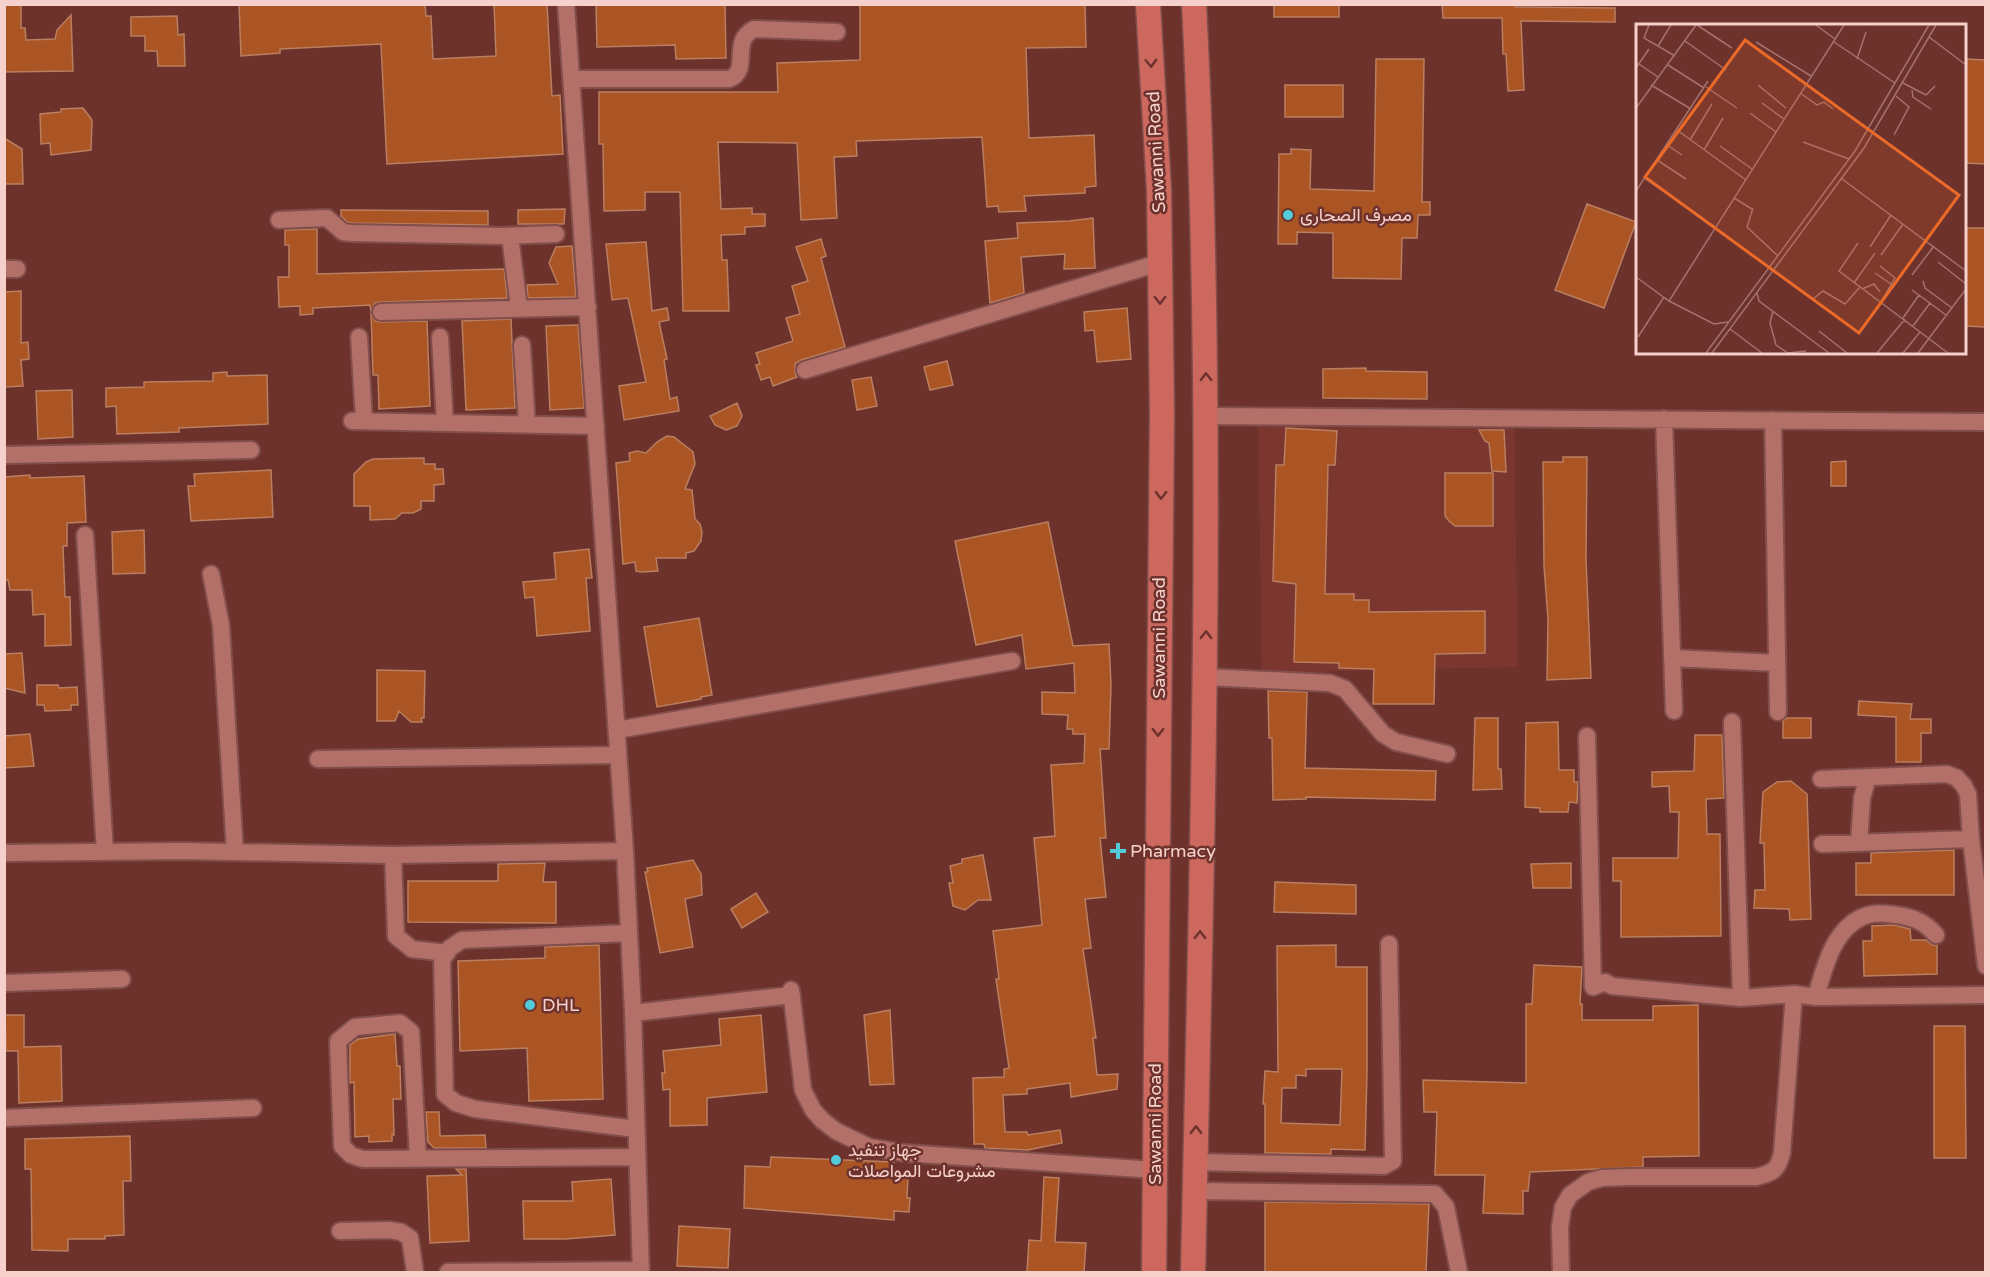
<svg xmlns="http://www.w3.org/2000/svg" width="1990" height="1277" font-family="'Varela Round',Vazirmatn,sans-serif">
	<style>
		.built { fill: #7b3630 }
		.building { fill: #ab5524; stroke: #ba7e60; stroke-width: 1.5; fill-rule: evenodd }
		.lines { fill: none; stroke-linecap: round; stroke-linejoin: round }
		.minor-casing { stroke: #824e4b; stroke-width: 20 }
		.highway-casing { stroke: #824e4b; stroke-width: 27 }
		.minor { stroke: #b37068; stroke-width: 16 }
		.highway { stroke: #cd685e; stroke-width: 24 }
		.oneway { stroke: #6e322d }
		.poi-dot { fill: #53cbda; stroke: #6e322d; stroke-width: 2 }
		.labels { text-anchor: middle; stroke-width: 5; stroke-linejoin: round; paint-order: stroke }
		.street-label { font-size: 18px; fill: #f6d0cb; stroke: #6e322d }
		.poi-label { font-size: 18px; fill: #f6d0cb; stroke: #6e322d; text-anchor: start }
		.inset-road { fill: none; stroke: #a4716c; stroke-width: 1.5 }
		.view { fill: #ea6b29; fill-opacity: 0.15; stroke: #ea6b29; stroke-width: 3 }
		.inset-edge { fill: none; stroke: #f6d0cb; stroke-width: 3 }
	</style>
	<rect width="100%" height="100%" fill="#6e322d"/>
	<path class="built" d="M1514 420 1518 667 1262 673 1258 426Z"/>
	<path class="building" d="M4 4H21V28H25L26 40 55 39 57 30 71 15 73 71 4 72Z
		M239 4H425L426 16H431L433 59 496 56 494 4H547L552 96 560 95 563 154 387 164 381 44 280 49V53L241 56Z
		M596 4H725L726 58 676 59 675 45 597 47Z
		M860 4H1085L1086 47 1026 48 1029 138 1094 135 1096 186 1085 187V193L1024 196 1026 211 999 212 998 206 987 207 982 137 856 141 857 156 834 157 837 218 801 220 797 143 718 142 721 209 752 208V214H765V226L745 227V234L721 235 722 260H727L729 311H683L680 192H645V210L604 211 603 144H599V92H778L777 63 860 60Z
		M1274 4H1339V17H1274Z
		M1442 4H1515V7L1615 8V22L1521 21 1524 90 1508 91 1506 54H1503L1502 18H1443Z
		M177 16 178 35 184 34 185 66H158L157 51H145V36H131V17Z
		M1376 59H1424L1422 202H1430V215H1418L1417 238H1402L1401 279 1333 278V233L1297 232V244H1278L1279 154H1291V149L1311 150 1310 189 1374 191Z
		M1965 59 1986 60V164L1965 163Z
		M1285 85H1343V117H1285Z
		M83 108 92 120 91 150 51 155 50 143 41 144 40 114 61 112V109Z
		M4 138 22 149 23 184H4Z
		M1587 204 1636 222 1604 308 1555 290Z
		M565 209 564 224H518V210Z
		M341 210 488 211V225L352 223 347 222 341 216Z
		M1093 218 1095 268 1064 269 1065 254 1021 257 1024 293 990 303 985 241 1018 238 1017 223 1069 221Z
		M1965 228H1986V327L1965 326Z
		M317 229V274L504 269 507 298 381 302 375 303 371 311 370 305 313 308V314L300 315V306L279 307 278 277H289V245H285V230Z
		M821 239 826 256 821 258 845 347 801 360 795 364V372L797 377 773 386 770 377 761 380 756 365 760 364 756 353 793 341 786 318 800 314 792 286 808 281 796 247Z
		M646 242 652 311 667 308 669 320 659 322 667 359 664 360 670 399 677 397 679 411 624 420 619 386 646 382 628 298 612 300 606 244Z
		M572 246 576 297 528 298 527 285 558 284 549 263 556 247Z
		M21 291V343L28 342 29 359 21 360 23 386 4 387V292Z
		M1127 308 1131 359 1097 362 1094 330 1085 331 1084 312Z
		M371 313 375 321 381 322 427 321 430 406 379 409 378 375H373Z
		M511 319 515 408 466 410 462 321Z
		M578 325 584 408 550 410 546 326Z
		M947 361 953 385 930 390 924 367Z
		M1366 368V371L1427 372V399L1323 398V369Z
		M227 372V376L267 375 268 424 179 428V432L117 434 116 406 106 407V388L144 387V382L213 381V373Z
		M871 377 877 406 857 410 852 380Z
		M72 390 73 437 38 439 36 391Z
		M737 403 742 416 737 426 726 430 715 425 710 416Z
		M1286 428 1337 431 1335 465H1328L1325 594H1354V600H1369V612L1485 611V653L1435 654 1434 704H1373L1374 669 1339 668V663L1294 662 1296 584 1273 581 1276 465H1284Z
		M1479 430H1504L1506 472 1492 471 1489 443 1485 441Z
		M667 436 674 437 693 452 695 464 685 489 692 490 695 519 700 524 702 532 701 541 694 551 686 553V558H656L658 571 641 572 636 571 635 562 623 564 616 463 630 461 629 453 637 451 646 453 657 442Z
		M1563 457H1587L1586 559 1591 678 1547 680 1548 619 1544 566 1543 462H1563Z
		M424 458V464H435V469H443L444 484 434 485V501H421V509L413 513H402L395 519 370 520V506H354V474L366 462 373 459Z
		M1846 461V486H1831V462Z
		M271 470 273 517 191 521 188 486H195L194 474Z
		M1445 473H1493V526H1455L1449 521 1445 516Z
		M30 475V478L84 476 86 522 67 523V546H63L65 597H70L71 645 45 646V614L33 615 32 590H10L8 580H4V477Z
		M1048 522 1073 646 1109 644 1111 685 1109 749H1100L1106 838H1100L1106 897 1085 899 1091 948 1083 949 1096 1038H1093L1097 1075 1118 1074 1117 1089 1071 1097 1070 1083 1027 1089V1094L1003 1095 1005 1132H1027L1028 1135 1060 1130 1062 1143 1028 1150 985 1148 984 1144H974L973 1078 1004 1077V1069L1009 1068 996 979H999L993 931 1042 925 1034 838 1055 836 1051 765 1084 763 1085 734H1073V729H1067L1068 715 1042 714V692L1075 693 1074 663 1026 669 1022 635 976 645 955 541Z
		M144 530 145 573 113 574 112 532Z
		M589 549 592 578H586L590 631 537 636 534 597 525 598 523 582 556 579 554 553Z
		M699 618 712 695 701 697V699L657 707 644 627Z
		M22 653 25 693 4 688V654Z
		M377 670 425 671 424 718H421L422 722H411L399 711 395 721H377Z
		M37 685H58L59 688 77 687 78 705H71V710L45 711 44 705H37Z
		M1268 691 1307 692 1305 768 1436 771 1435 800 1306 797V799L1273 800 1272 738H1269Z
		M1859 701 1912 704 1910 719H1931V733H1921V762H1896V717L1858 715Z
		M1475 718H1498V769H1501L1502 789 1473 790Z
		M1787 718H1811V738H1783V721Z
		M1558 722 1559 770H1574V782H1578L1577 803 1569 802 1568 812H1540V808L1525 807 1526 723Z
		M30 734 34 766 4 768V736Z
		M1695 735H1722L1724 798 1706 799 1707 834H1720L1721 936 1621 937V881H1613V858H1678L1679 812H1670L1669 786 1652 787V772L1694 771Z
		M1791 781 1807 794 1811 919 1790 920 1789 909 1754 908 1755 890H1765L1764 843H1760L1763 792 1777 782Z
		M1954 850V895H1856V863H1871V853Z
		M983 855 991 900H978L965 910 953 906 949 883H953L950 866 962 863V859Z
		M693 860 701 874 702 895 685 899 693 947 660 953 645 872H648L647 868Z
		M545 863 543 882H556V923L408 922V881H498V864Z
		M1571 863V888H1533L1531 864Z
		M1275 882 1356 885V914L1274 912Z
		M756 893 768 912 742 928 731 909Z
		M1894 925 1910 929 1911 940H1926L1932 945H1937V974L1864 976 1863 941H1872V926Z
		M599 945 603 1099 529 1101 527 1048 460 1051 458 961 545 958V947Z
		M1336 945V967H1367V1073L1365 1150 1331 1149V1154L1265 1153V1104H1263L1265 1071 1278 1072 1277 946ZM1306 1069H1342L1340 1125 1281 1123 1282 1088H1296V1075L1306 1076Z
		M1534 965 1582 967 1580 1004H1582V1020H1653V1006L1698 1005 1699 1156 1643 1157V1167L1530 1172 1528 1191H1523V1214L1483 1213 1485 1175H1435L1437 1112H1424L1423 1080 1526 1083V1004H1532Z
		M890 1010 894 1084 870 1085 864 1015Z
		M5 1015H24V1047L61 1046 62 1101 19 1103 18 1051H6Z
		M761 1015 767 1092 707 1098V1125L670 1126V1089L663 1090 662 1073H665L663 1051 721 1045 719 1019Z
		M1934 1026H1965L1966 1158H1934Z
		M395 1034 397 1066H400L401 1099H393L394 1135 392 1134V1141L369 1142V1136L355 1137 354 1082 350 1083V1045L358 1039Z
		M426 1112H439L440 1136 485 1135 486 1148H434L428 1142Z
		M130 1136 131 1181H123L124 1235 105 1236V1239H68V1251L32 1250 31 1169H25V1139Z
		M771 1157 894 1162V1169L900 1170V1176L908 1177 907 1198H910L909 1212 894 1211V1220L744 1208 745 1166 770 1167Z
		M456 1169H466L469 1241 430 1243 427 1176 462 1175Z
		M1044 1177 1059 1178 1055 1242 1086 1243 1084 1272H1027L1029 1240 1041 1241Z
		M611 1179 615 1235 565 1239H524L523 1201H573L572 1182Z
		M1265 1202 1429 1204 1426 1272H1265Z
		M679 1226 730 1229 728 1268 677 1266Z"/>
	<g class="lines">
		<defs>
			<path id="minor" d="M566 4 625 851 633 1013 641 1272
				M572 79H729C752 70 729 42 754 29L837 32
				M279 220 327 218 343 232 351 233 504 236 556 234
				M510 236 519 308
				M4 269H17
				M381 312 588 307
				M359 337 364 421
				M440 337 445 423
				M522 345 527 425
				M805 370 1159 263
				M1206 416 1986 422
				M1664 419 1674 711
				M1773 420 1778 712
				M352 421 596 426
				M4 455 251 450
				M85 535 105 852
				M211 574 221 625 235 852
				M1672 658 1777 663
				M1205 677 1330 683 1345 689 1383 734 1396 742 1447 754
				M1732 722 1741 998
				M617 730 1012 661
				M1587 736 1593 987 1605 982 1612 986 1741 998 1794 994 1816 997 1986 995
				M318 759 618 755
				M1821 779 1947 774 1957 778 1964 786 1968 794 1971 839 1986 966
				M1859 843 1862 798 1868 777
				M1822 844 1971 839
				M4 853 182 851 393 855 625 851
				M393 855 396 936 412 949 447 953
				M629 933 462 940 450 948 442 960 445 1094 456 1103 475 1109 636 1129
				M4 983 122 979
				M791 990 803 1090 813 1110 823 1121 836 1131 869 1147 904 1153 1155 1170
				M1816 997C1824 968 1834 925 1868 915 1878 912 1887 914 1896 915 1913 917 1925 922 1936 935
				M633 1013 792 995
				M4 1118 253 1108
				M418 1159 411 1032 400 1023 355 1027 338 1041 342 1146 351 1155 363 1159 637 1157
				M1195 1162 1384 1166 1393 1161 1389 944
				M1195 1191 1435 1194 1446 1207 1459 1272
				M340 1231 389 1230 401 1232 410 1238 415 1272
				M448 1272 641 1270
				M1561 1272 1560 1227 1563 1207 1570 1195 1588 1182 1602 1178 1629 1177H1756C1773 1173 1778 1170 1782 1153L1794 994"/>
			<path id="highway" d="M1148 4 1159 190 1162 413 1154 1272
				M1193 1272C1202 850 1216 427 1194 4"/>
		</defs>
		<use href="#minor" class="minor-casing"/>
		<use href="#highway" class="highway-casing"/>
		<use href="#minor" class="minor"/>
		<use href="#highway" class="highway"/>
	</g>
	<defs><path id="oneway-chevron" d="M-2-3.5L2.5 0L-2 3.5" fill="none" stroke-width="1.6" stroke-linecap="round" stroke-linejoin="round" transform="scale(1.5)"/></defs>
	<g class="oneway">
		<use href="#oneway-chevron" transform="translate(1151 63) rotate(87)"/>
		<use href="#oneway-chevron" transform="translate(1160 300) rotate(89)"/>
		<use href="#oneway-chevron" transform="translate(1206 377) rotate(-91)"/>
		<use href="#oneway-chevron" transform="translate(1161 495) rotate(91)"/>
		<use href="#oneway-chevron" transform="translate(1206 635) rotate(-89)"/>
		<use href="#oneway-chevron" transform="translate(1158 732) rotate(90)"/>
		<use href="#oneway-chevron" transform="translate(1200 935) rotate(-89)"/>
		<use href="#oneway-chevron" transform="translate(1196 1130) rotate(-89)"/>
	</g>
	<g class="poi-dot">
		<circle cx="1288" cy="215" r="6"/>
		<path d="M1115 842h6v6h6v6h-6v6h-6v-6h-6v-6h6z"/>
		<circle cx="530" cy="1005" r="6"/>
		<circle cx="836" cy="1160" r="6"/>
	</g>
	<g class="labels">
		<g class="street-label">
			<text transform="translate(1156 152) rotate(-93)" y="6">Sawanni Road</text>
			<text transform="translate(1159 638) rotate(-90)" y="6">Sawanni Road</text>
			<text transform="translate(1155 1124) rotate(-90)" y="6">Sawanni Road</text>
		</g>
		<g class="poi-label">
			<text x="1300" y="221">مصرف الصحارى</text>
			<text x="1130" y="857">Pharmacy</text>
			<text x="542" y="1011">DHL</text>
			<text x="848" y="1156">جهاز تنفيد<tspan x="848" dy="21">مشروعات المواصلات</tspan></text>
		</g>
	</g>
	<g transform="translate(1636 24)">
		<rect width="330" height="330" fill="#6e322d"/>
		<path class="inset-road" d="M13 1 8 14 39 32M61 1 96 24M180 1 199 15M293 13 330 41M49 17 90 46M120 18 175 52M198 18 259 59M22 22 35 1M221 35 230 8M3 40 22 53M32 41 68 64M0 44 13 25M267 59 290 71 299 62M15 61 55 85M122 61 150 84M70 63 101 84M276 66 277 73 295 85M164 69 181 81 188 78 197 85M126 79 148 95M0 84 60 1M114 89 140 108M41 106 110 156M258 111 273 83 260 72M54 116 76 80M167 118 213 135M31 121 46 131M84 122 116 145M68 126 87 94M21 136 50 155M8 154 78 202M206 155 330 247M0 167 72 57M98 174 116 185M117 184 111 203 142 232M222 219 203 247 312 329M234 223 255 191M245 231 267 200M302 238 330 260M244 242 259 254 245 278M239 249 255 260M276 251 298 222M0 253 33 277 78 300 92 298M287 257 289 264 316 284M218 259 239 229M226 265 238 260 244 268M276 266 310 291M121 269 123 277 193 329M177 275 187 267 209 280 224 263M33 277 208 1M137 287 134 299 140 321 152 329 170 327M267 294 283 271M277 302 294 279M94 305 126 329M183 307 211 329M2 313 28 273M70 329 219 127 293 1M76 329 228 124 300 1M241 329 269 295M267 329 284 308M282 329 330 265"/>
		<path class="view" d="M109 16 323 171 223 309 9 153Z"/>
		<rect width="330" height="330" class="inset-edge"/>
	</g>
	<rect width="1990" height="1277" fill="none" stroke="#f6d0cb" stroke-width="12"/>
</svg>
